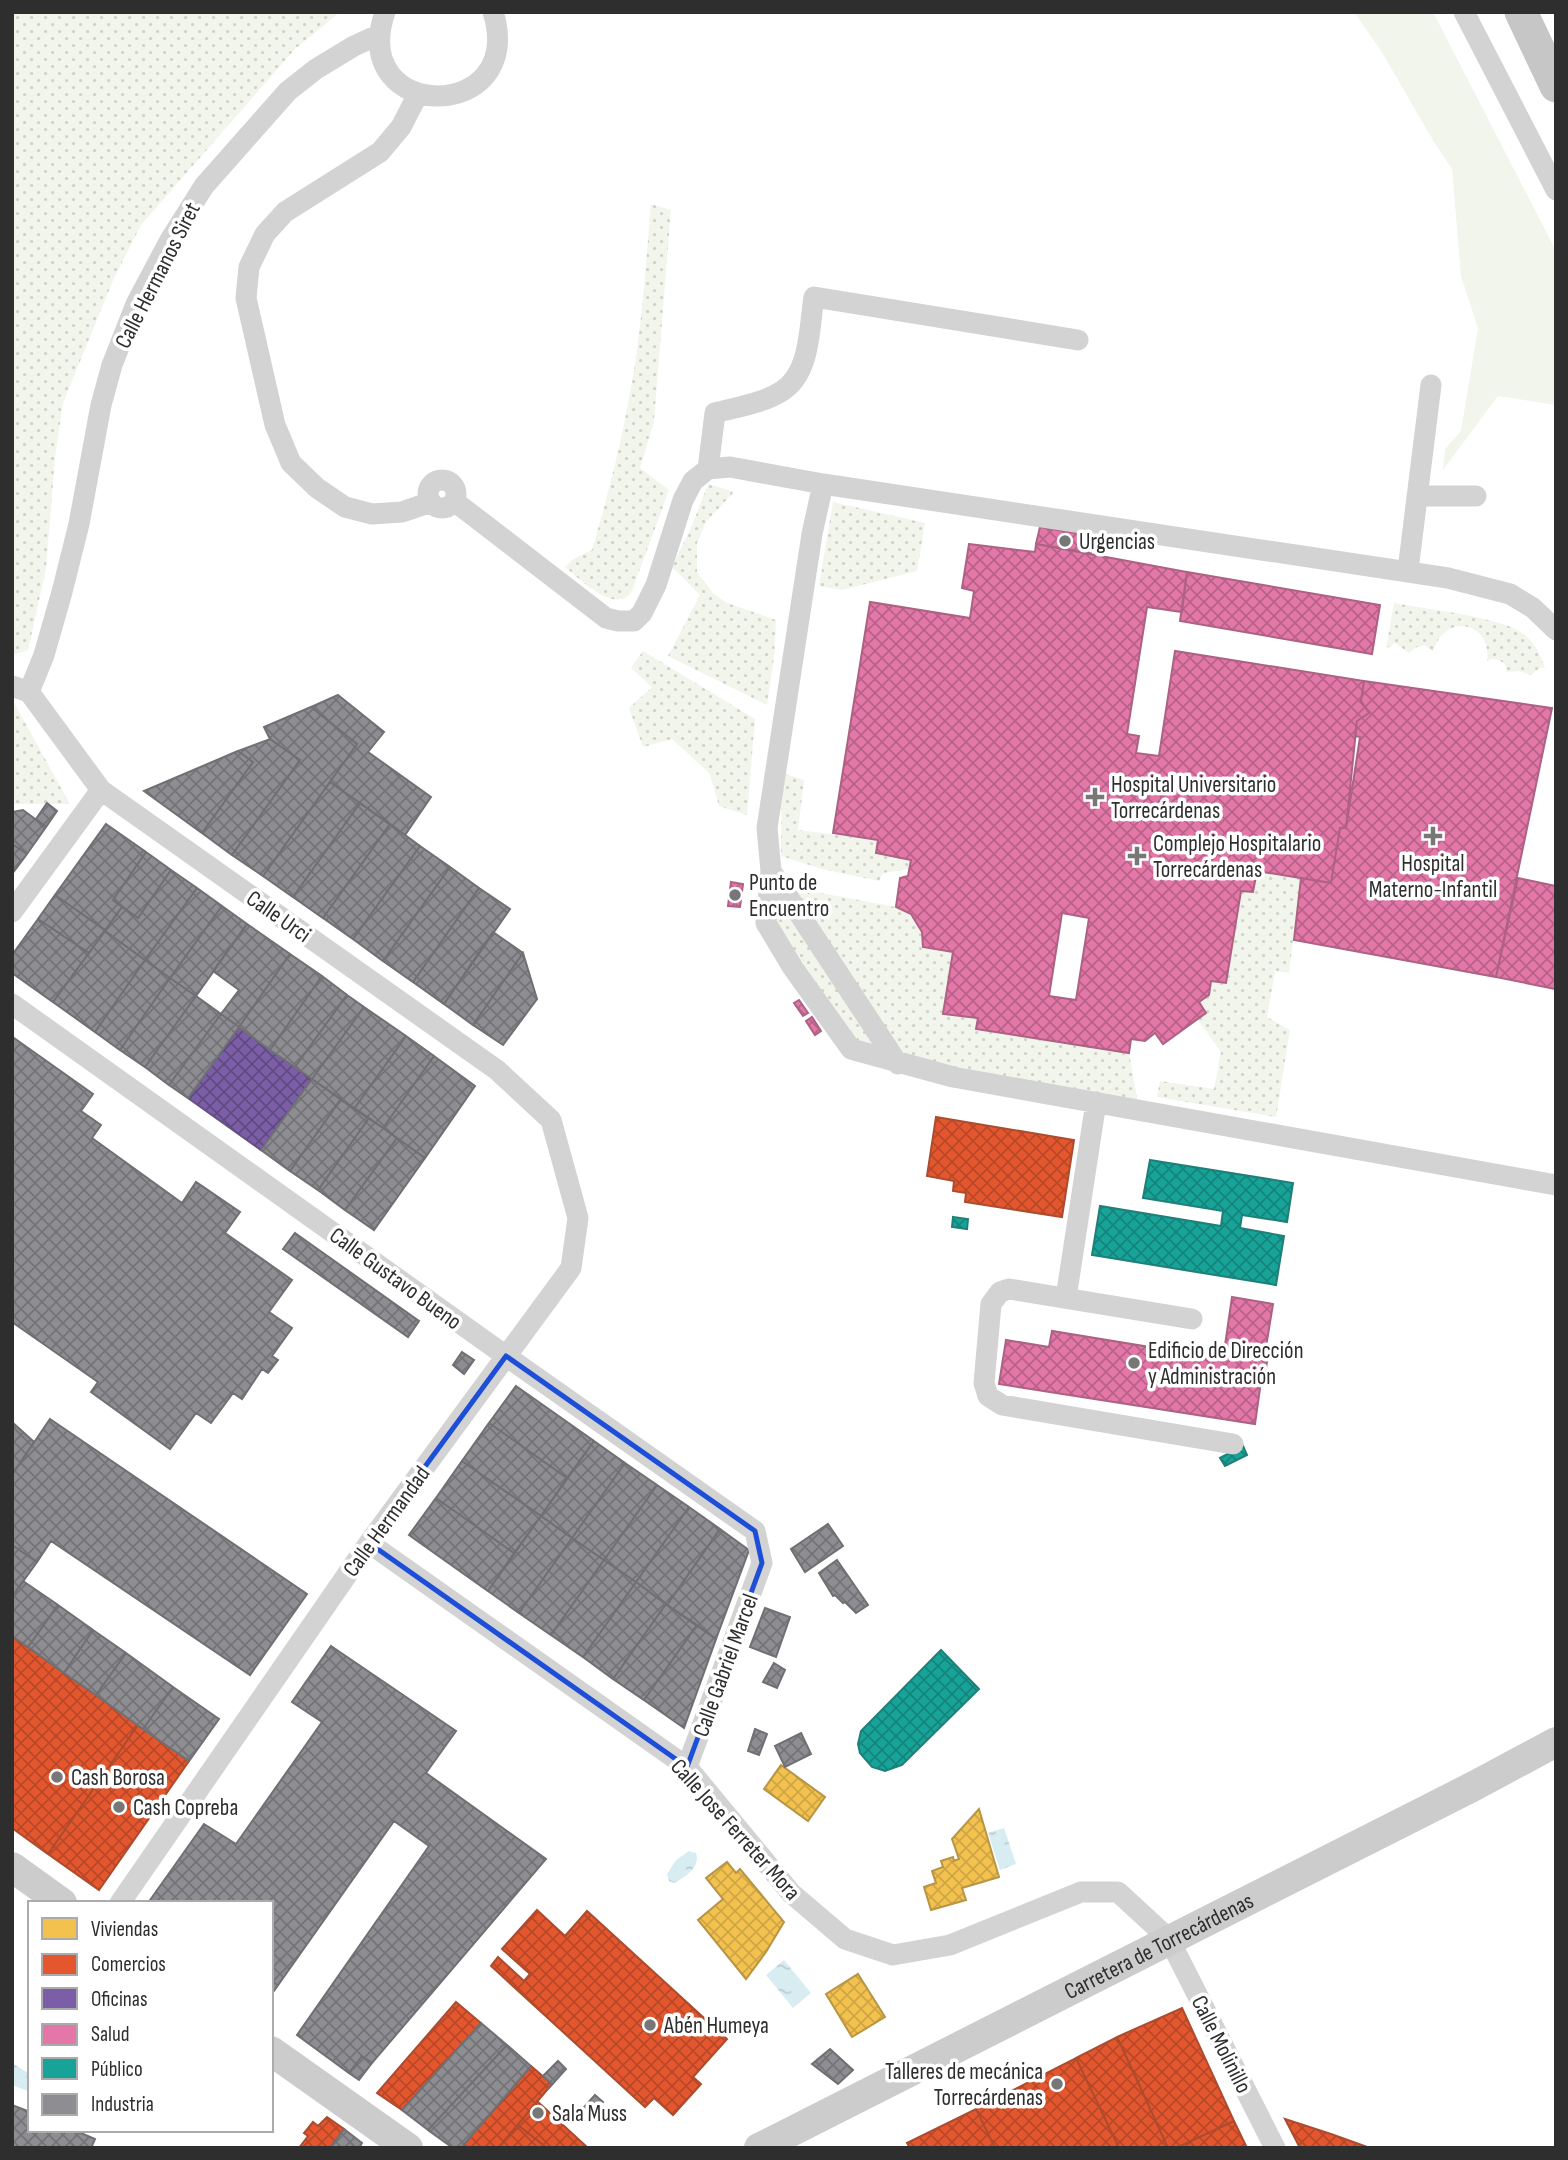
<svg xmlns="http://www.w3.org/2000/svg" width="1568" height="2160" font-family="'Sofia Sans Condensed',sans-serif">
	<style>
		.grass { fill: url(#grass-dots) }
		.park { fill: #f2f5eb }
		.water { fill: url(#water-ripples) }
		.homes { fill: url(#homes-cross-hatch); stroke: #b79544; stroke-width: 2 }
		.shops { fill: url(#shops-cross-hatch); stroke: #ad4b2e; stroke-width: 2 }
		.offices { fill: url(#offices-cross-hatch); stroke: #645083; stroke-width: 2 }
		.health { fill: url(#health-cross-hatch); stroke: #ad6183; stroke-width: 2; fill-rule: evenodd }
		.public { fill: url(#public-cross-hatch); stroke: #1e8078; stroke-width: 2 }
		.industry { fill: url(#industry-cross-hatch); stroke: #707074; stroke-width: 2 }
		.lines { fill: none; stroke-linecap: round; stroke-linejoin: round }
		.street { stroke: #d3d3d3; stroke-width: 21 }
		.secondary { stroke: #ccc; stroke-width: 30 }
		.primary { stroke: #c6c6c6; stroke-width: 33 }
		.marked { fill: none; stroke: #1d4ed8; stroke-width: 5; stroke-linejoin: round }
		.poi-dot { fill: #777; stroke: #fff; stroke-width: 2.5 }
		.labels { text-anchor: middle; stroke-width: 7; stroke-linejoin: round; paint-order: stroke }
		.street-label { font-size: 23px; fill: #2e2e2e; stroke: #fff }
		.poi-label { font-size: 23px; fill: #2e2e2e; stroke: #fff; text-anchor: start }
	</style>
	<defs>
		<pattern id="grass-dots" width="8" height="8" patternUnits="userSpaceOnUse" patternTransform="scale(1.75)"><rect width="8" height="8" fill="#f2f5eb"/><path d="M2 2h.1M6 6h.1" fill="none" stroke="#d0d2ca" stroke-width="1.8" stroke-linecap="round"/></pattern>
		<pattern id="water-ripples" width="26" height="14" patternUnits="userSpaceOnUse" patternTransform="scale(1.75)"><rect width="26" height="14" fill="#d7edf2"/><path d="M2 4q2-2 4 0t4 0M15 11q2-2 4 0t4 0" fill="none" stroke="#b9ccd0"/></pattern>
		<pattern id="homes-cross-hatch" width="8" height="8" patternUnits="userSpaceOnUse" patternTransform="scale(1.75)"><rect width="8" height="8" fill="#f2c14e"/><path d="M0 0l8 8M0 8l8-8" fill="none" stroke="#d0a644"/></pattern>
		<pattern id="shops-cross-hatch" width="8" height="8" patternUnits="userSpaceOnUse" patternTransform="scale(1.75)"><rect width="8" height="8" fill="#e4572e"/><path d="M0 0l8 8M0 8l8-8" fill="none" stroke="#b94828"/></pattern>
		<pattern id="offices-cross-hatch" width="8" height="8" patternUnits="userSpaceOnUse" patternTransform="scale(1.75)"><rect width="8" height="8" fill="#7b5ea7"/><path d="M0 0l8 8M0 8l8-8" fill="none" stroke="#604a81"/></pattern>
		<pattern id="health-cross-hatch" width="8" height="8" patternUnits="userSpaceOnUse" patternTransform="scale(1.75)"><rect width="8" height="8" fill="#e377a8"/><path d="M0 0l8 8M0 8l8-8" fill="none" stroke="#b86289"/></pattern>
		<pattern id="public-cross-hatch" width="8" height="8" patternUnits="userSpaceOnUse" patternTransform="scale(1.75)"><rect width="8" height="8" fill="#17a398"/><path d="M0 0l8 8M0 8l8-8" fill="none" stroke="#15857c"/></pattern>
		<pattern id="industry-cross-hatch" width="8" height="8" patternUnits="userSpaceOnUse" patternTransform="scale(1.75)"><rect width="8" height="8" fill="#8d8d92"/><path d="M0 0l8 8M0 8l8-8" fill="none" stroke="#747478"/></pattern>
	</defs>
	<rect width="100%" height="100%" fill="#fff"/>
	<path class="grass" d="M12 12H340L295 49 141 225 114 278 63 403 55 457 46 569 28 650 12 655Z
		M651 204 671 210 654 421 640 468 669 490 632 591C616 616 580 579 565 567L573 559 592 550C612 482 629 413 638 342 644 297 647 250 651 204Z
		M708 484 734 492 706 522 697 543V572L713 593 727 603 776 620 774 657 767 705 668 656 700 595 672 567 693 523Z
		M833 502 925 523 917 571 842 590 819 586Z
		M1394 603C1425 609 1500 617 1522 633 1535 642 1541 655 1545 669L1541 667 1531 675 1519 671 1507 672 1505 664C1499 660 1494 657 1487 661 1493 623 1445 610 1433 652L1425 645 1417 647 1409 653 1395 643 1386 649Z
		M643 651 755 719 747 815 719 806 710 774 672 739 643 747 629 708 652 687 631 668Z
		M12 699 70 804H12Z
		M782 773 804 780 798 830 878 840 876 853 911 860 910 869 883 873 879 881 822 869 781 856Z
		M1257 871 1301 878 1289 973 1275 971 1267 1017 1290 1030 1276 1117 1157 1097 1160 1081 1214 1089 1221 1052 1197 1019 1206 1012 1199 1002 1209 994 1211 981 1226 983 1241 891 1253 892Z
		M793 888 896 907C914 916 922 926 923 947L953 952 943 1014 978 1018 977 1029 1129 1053 1139 1110 851 1049 766 923Z"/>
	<path class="park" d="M1354 12H1433L1556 251V405L1498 396 1443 470 1445 449 1461 431 1478 328 1461 276 1452 169 1434 142 1380 49Z"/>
	<path class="water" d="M1004 1828 1016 1864 1000 1870 988 1833Z
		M689 1851 696 1853C701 1867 685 1877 674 1883L669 1881 667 1874 676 1860Z
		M784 1960 811 1993 793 2008 766 1975Z
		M12 2063 30 2074V2092L12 2085Z"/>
	<path class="homes" d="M781 1765 825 1797 808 1821 764 1789Z
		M979 1809 999 1877 962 1888 966 1900 931 1910 924 1887 936 1883 932 1871 943 1867 941 1861 953 1857 954 1861 959 1859 952 1839Z
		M727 1862 736 1873 740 1869 784 1922 766 1952 746 1979 698 1920 723 1899 706 1878Z
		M858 1974 885 2017 852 2037 826 1994Z"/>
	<path class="shops" d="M936 1117 1074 1140 1062 1217 965 1202 966 1193 953 1191 954 1181 927 1176Z
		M12 1636 138 1725 48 1854 12 1828Z
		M138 1725 189 1761 99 1890 48 1854Z
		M537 1910 565 1936 587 1911 727 2039 693 2077 701 2084 673 2115 654 2098 645 2107 491 1966 498 1957 524 1981 530 1974 502 1949Z
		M456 2002 481 2023 402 2110 377 2093Z
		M1182 2008 1234 2121 1176 2148H1168L1117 2037Z
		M1117 2037 1138 2082 1168 2148H1119L1076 2058Z
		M1076 2058 1119 2148H995L976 2109Z
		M531 2066 552 2084 498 2148H461Z
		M537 2101 588 2148H547L518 2125Z
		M976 2109 995 2148H910L907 2143Z
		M327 2117 344 2129 330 2148H299L308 2136 304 2133 313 2122 318 2126Z
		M1285 2119 1331 2134 1370 2148H1300Z
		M1234 2121 1247 2148H1176Z
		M518 2125 547 2148H498Z"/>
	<path class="offices" d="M239 1027 312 1079 261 1150 188 1098Z"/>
	<path class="health" d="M1040 527 1094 536 1091 553 1036 544Z
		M969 544 1035 552 1036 544 1187 572 1182 612 1147 607 1127 734 1139 736 1136 753 1159 756 1175 651 1364 681 1361 701 1369 713 1357 721 1355 736 1360 737 1346 828H1340L1331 883 1257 871 1253 892 1241 891 1226 983 1211 981 1209 995 1199 1002 1206 1013 1163 1044 1155 1033 1145 1041 1131 1039 1129 1053 976 1029 978 1018 943 1014 953 952 923 947 922 932 911 914 896 907 900 878 908 876 911 860 876 853 878 840 833 833 870 602 970 618 974 591 962 588ZM1062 913 1089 918 1076 1000 1049 996Z
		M1187 572 1380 605 1372 654 1180 621Z
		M1364 681 1552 708 1496 977 1294 940 1301 878 1331 883 1340 828H1346L1357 721 1369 713 1361 701Z
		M1518 878 1556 886 1555 989 1496 977Z
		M731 882 743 884 740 907 728 906Z
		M799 1000 808 1013 803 1016 794 1003Z
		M812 1017 821 1031 815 1035 806 1021Z
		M1232 1297 1273 1304 1266 1347 1244 1343 1243 1352 1268 1356 1266 1368 1263 1367 1255 1424 999 1384 1006 1340 1049 1347 1052 1331 1223 1359Z"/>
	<path class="public" d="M1150 1160 1293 1183 1287 1222 1242 1215 1240 1228 1284 1236 1276 1285 1092 1255 1100 1206 1221 1226 1223 1211 1143 1198Z
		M953 1217 968 1219 967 1229 952 1227Z
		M1243 1446 1247 1455 1225 1466 1220 1458Z
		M941 1650 979 1689 902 1765 885 1771 872 1767 860 1753 858 1744 861 1731Z"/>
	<path class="industry" d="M338 695 384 732 368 752 431 797 405 835 330 782 357 744 311 707Z
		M311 707 357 744 263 876 232 855 300 760 270 739 264 727Z
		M270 739 300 760 232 855 202 833 253 762 238 751Z
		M238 751 253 762 202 833 144 791Z
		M330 782 360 803 293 897 263 876Z
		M47 803 57 811 46 827 36 819Z
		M360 803 390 824 323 918 293 897Z
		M23 810 46 827 27 854 12 844V812Z
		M106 824 146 852 113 900 122 907 105 930 55 895Z
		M390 824 420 846 353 939 323 918Z
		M12 844 27 854 12 874Z
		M420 846 450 867 383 961 353 939Z
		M146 852 171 870 138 918 113 900Z
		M450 867 479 888 413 982 383 961Z
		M171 870 197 888 145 960 105 931 122 907 138 918Z
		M197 888 222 906 170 978 145 960Z
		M479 888 510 909 444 1004 413 982Z
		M55 895 105 930 89 953 38 919Z
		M222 906 247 924 196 996 170 978Z
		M38 919 89 953 53 1002 12 973V955Z
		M247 924 290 954 239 1027 221 1014 239 990 213 971Z
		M105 931 145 960 95 1032 53 1002Z
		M493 932 523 953 473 1025 444 1004Z
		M523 953 537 999 503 1045 473 1025Z
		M290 954 322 976 270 1050 239 1027Z
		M145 960 170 978 120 1050 95 1032Z
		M322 976 347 995 295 1067 270 1050Z
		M170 978 196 996 145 1067 120 1050Z
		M347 995 364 1007 312 1079 295 1067Z
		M196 996 221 1014 169 1085 145 1067Z
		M364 1007 406 1036 354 1109 312 1079Z
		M221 1014 239 1027 188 1098 169 1085Z
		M406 1036 434 1056 383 1128 354 1109Z
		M14 1038 93 1094 81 1111 101 1125 92 1138 182 1203 196 1182 240 1212 225 1233 292 1280 269 1312 292 1328 272 1356 278 1360 268 1373 262 1369 242 1399 233 1393 211 1423 196 1413 170 1449 91 1392 98 1382 12 1322V1041Z
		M434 1056 475 1086 425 1158 383 1128Z
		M312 1079 341 1099 290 1171 261 1150Z
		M341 1099 369 1118 318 1190 290 1171Z
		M369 1118 397 1138 345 1210 318 1190Z
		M397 1138 425 1158 374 1230 345 1210Z
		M295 1233 419 1321 408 1337 283 1249Z
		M462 1352 474 1360 464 1374 453 1365Z
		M516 1386 594 1441 567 1478 489 1423Z
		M50 1419 307 1594 250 1675 51 1541 37 1562 12 1545V1475Z
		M12 1422 34 1442 12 1475Z
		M489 1423 567 1478 541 1516 462 1461Z
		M594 1441 625 1463 572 1538 541 1516Z
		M462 1461 541 1516 514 1553 436 1498Z
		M625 1463 657 1485 604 1560 572 1538Z
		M657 1485 689 1507 636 1582 604 1560Z
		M436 1498 514 1553 488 1591 409 1535Z
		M689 1507 720 1529 667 1605 636 1582Z
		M541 1516 572 1538 519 1613 488 1591Z
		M828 1524 843 1546 805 1572 791 1549Z
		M720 1529 749 1550 716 1639 667 1605Z
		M572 1538 604 1560 551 1635 519 1613Z
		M12 1545 37 1562 12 1597Z
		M604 1560 636 1582 583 1657 551 1635Z
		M837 1560 868 1605 856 1613 845 1602 843 1603 835 1595 833 1596 819 1573Z
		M23 1581 58 1605 28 1647 12 1636V1597Z
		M636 1582 666 1604 613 1679 583 1657Z
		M666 1604 697 1625 644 1700 613 1679Z
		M58 1605 93 1630 64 1673 28 1647Z
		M765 1608 790 1617 776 1657 750 1647Z
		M697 1625 716 1639 684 1728 644 1700Z
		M93 1630 126 1653 96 1695 64 1673Z
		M331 1646 456 1731 426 1773 546 1859 372 2063 362 2056 349 2073 297 2035 429 1846 394 1821 271 1995V1903H148L204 1824 236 1844 322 1722 292 1702Z
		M126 1653 173 1687 143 1729 96 1695Z
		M774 1663 785 1670 777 1688 763 1682Z
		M173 1687 219 1719 189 1761 143 1729Z
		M755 1729 767 1734 759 1755 748 1751Z
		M801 1733 811 1754 785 1767 775 1746Z
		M481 2023 507 2045 428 2130 402 2110Z
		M507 2045 531 2066 461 2148H453L428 2130Z
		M830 2049 853 2070 838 2084 812 2064Z
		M362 2056 372 2063 359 2080 349 2073Z
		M558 2061 566 2069 548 2089 552 2084 543 2076Z
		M595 2095 603 2102 584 2122 577 2115Z
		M12 2105 30 2112V2130H74L95 2139 91 2148H12Z
		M344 2129 362 2143 359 2148H330Z"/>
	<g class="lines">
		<path class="street" d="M385 12C347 124 528 124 493 12
			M1464 12 1556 190
			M418 94 401 127 380 152 285 212 265 234 249 267 246 298 275 425 291 463 317 488 345 507 372 514 402 512 431 502
			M708 469 730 467 823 484 1448 578 1510 594 1533 608 1556 630
			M428 494a14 14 0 1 1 28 0a14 14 0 1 1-28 0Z
			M823 484 812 534 767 828 771 871 766 923 793 968 851 1049 953 1077 1556 1185
			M1417 496H1476
			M454 501 606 618 618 621H634L642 613 656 585 683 500 693 481 708 469 715 413C737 407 764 403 782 391 811 373 809 327 814 297L1078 340
			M1408 570 1431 385
			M12 686 29 692 44 655 62 592 79 524 101 405 112 365 136 304 170 240 204 186 288 91 316 69 354 46 378 35
			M29 692 101 790 497 1070 551 1120 578 1218 571 1268 369 1543 120 1903
			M771 871 898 1064
			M12 912 101 790
			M12 1004 506 1356 755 1531 762 1563 687 1767
			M1066 1298 1096 1102
			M1192 1319 1009 1289 1000 1292 991 1304 984 1383 988 1396 1002 1405 1233 1444
			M369 1543 687 1767 791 1893 845 1939 893 1955 950 1945 1081 1892H1118L1169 1939 1275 2148"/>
		<g class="secondary">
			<path d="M12 1867 62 1903"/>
			<path d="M271 2051 408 2148"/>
			<path id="s1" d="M759 2148 1474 1786 1556 1742"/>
		</g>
		<path class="primary" d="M1521 12 1556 86"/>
	</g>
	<path class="marked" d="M506 1356 755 1531 762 1563 687 1767 369 1543Z"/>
	<g class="poi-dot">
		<circle cx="1065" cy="541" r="7"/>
		<path d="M1091.5 786.5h7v7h7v7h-7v7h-7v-7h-7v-7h7z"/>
		<path d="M1429.5 825.5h7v7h7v7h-7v7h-7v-7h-7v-7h7z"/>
		<path d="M1133.5 845.5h7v7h7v7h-7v7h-7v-7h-7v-7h7z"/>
		<circle cx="735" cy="895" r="7"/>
		<circle cx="1134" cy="1363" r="7"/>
		<circle cx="57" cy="1777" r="7"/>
		<circle cx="119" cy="1807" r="7"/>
		<circle cx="650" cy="2025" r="7"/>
		<circle cx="1057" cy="2084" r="7"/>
		<circle cx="538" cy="2113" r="7"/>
	</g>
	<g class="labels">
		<g class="street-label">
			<text transform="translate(157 275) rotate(-63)" y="8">Calle Hermanos Siret</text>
			<text transform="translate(279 916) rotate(35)" y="8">Calle Urci</text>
			<text transform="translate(396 1278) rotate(36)" y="8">Calle Gustavo Bueno</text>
			<text transform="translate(386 1521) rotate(-54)" y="8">Calle Hermandad</text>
			<text transform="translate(725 1665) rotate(-70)" y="8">Calle Gabriel Marcel</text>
			<text transform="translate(736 1829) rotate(48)" y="8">Calle Jose Ferreter Mora</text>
			<text dy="8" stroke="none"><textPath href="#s1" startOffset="448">Carretera de Torrecárdenas</textPath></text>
			<text transform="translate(1222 2044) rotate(63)" y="8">Calle Molinillo</text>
		</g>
		<g class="poi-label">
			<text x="1079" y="549">Urgencias</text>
			<text x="1111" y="792">Hospital Universitario<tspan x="1111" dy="26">Torrecárdenas</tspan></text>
			<text x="1153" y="851">Complejo Hospitalario<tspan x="1153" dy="26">Torrecárdenas</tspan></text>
			<text x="1433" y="871" text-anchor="middle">Hospital<tspan x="1433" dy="26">Materno-Infantil</tspan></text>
			<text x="749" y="890">Punto de<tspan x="749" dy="26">Encuentro</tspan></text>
			<text x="1148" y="1358">Edificio de Dirección<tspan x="1148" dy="26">y Administración</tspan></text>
			<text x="71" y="1785">Cash Borosa</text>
			<text x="133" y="1815">Cash Copreba</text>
			<text x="664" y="2033">Abén Humeya</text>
			<text x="1043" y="2079" text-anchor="end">Talleres de mecánica<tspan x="1043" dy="26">Torrecárdenas</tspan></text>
			<text x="552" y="2121">Sala Muss</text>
		</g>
	</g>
	<rect width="1568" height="2160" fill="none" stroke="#2e2e2e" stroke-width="28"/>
	<rect x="28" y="1901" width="245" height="231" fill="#ffffff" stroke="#ababab" stroke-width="2"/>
	<rect x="42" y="1918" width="35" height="21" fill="#f2c14e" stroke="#ababab" stroke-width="2"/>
	<text x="91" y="1936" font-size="21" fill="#2e2e2e">Viviendas</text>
	<rect x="42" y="1954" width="35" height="21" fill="#e4572e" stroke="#ababab" stroke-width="2"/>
	<text x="91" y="1971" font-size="21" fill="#2e2e2e">Comercios</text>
	<rect x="42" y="1988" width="35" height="21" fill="#7b5ea7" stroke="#ababab" stroke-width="2"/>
	<text x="91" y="2006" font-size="21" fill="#2e2e2e">Oficinas</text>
	<rect x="42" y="2024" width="35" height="21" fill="#e377a8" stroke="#ababab" stroke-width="2"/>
	<text x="91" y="2041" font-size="21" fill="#2e2e2e">Salud</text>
	<rect x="42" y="2058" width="35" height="21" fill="#17a398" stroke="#ababab" stroke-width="2"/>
	<text x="91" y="2076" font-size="21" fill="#2e2e2e">Público</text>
	<rect x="42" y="2094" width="35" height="21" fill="#8d8d92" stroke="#ababab" stroke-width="2"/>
	<text x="91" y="2111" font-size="21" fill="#2e2e2e">Industria</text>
</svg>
